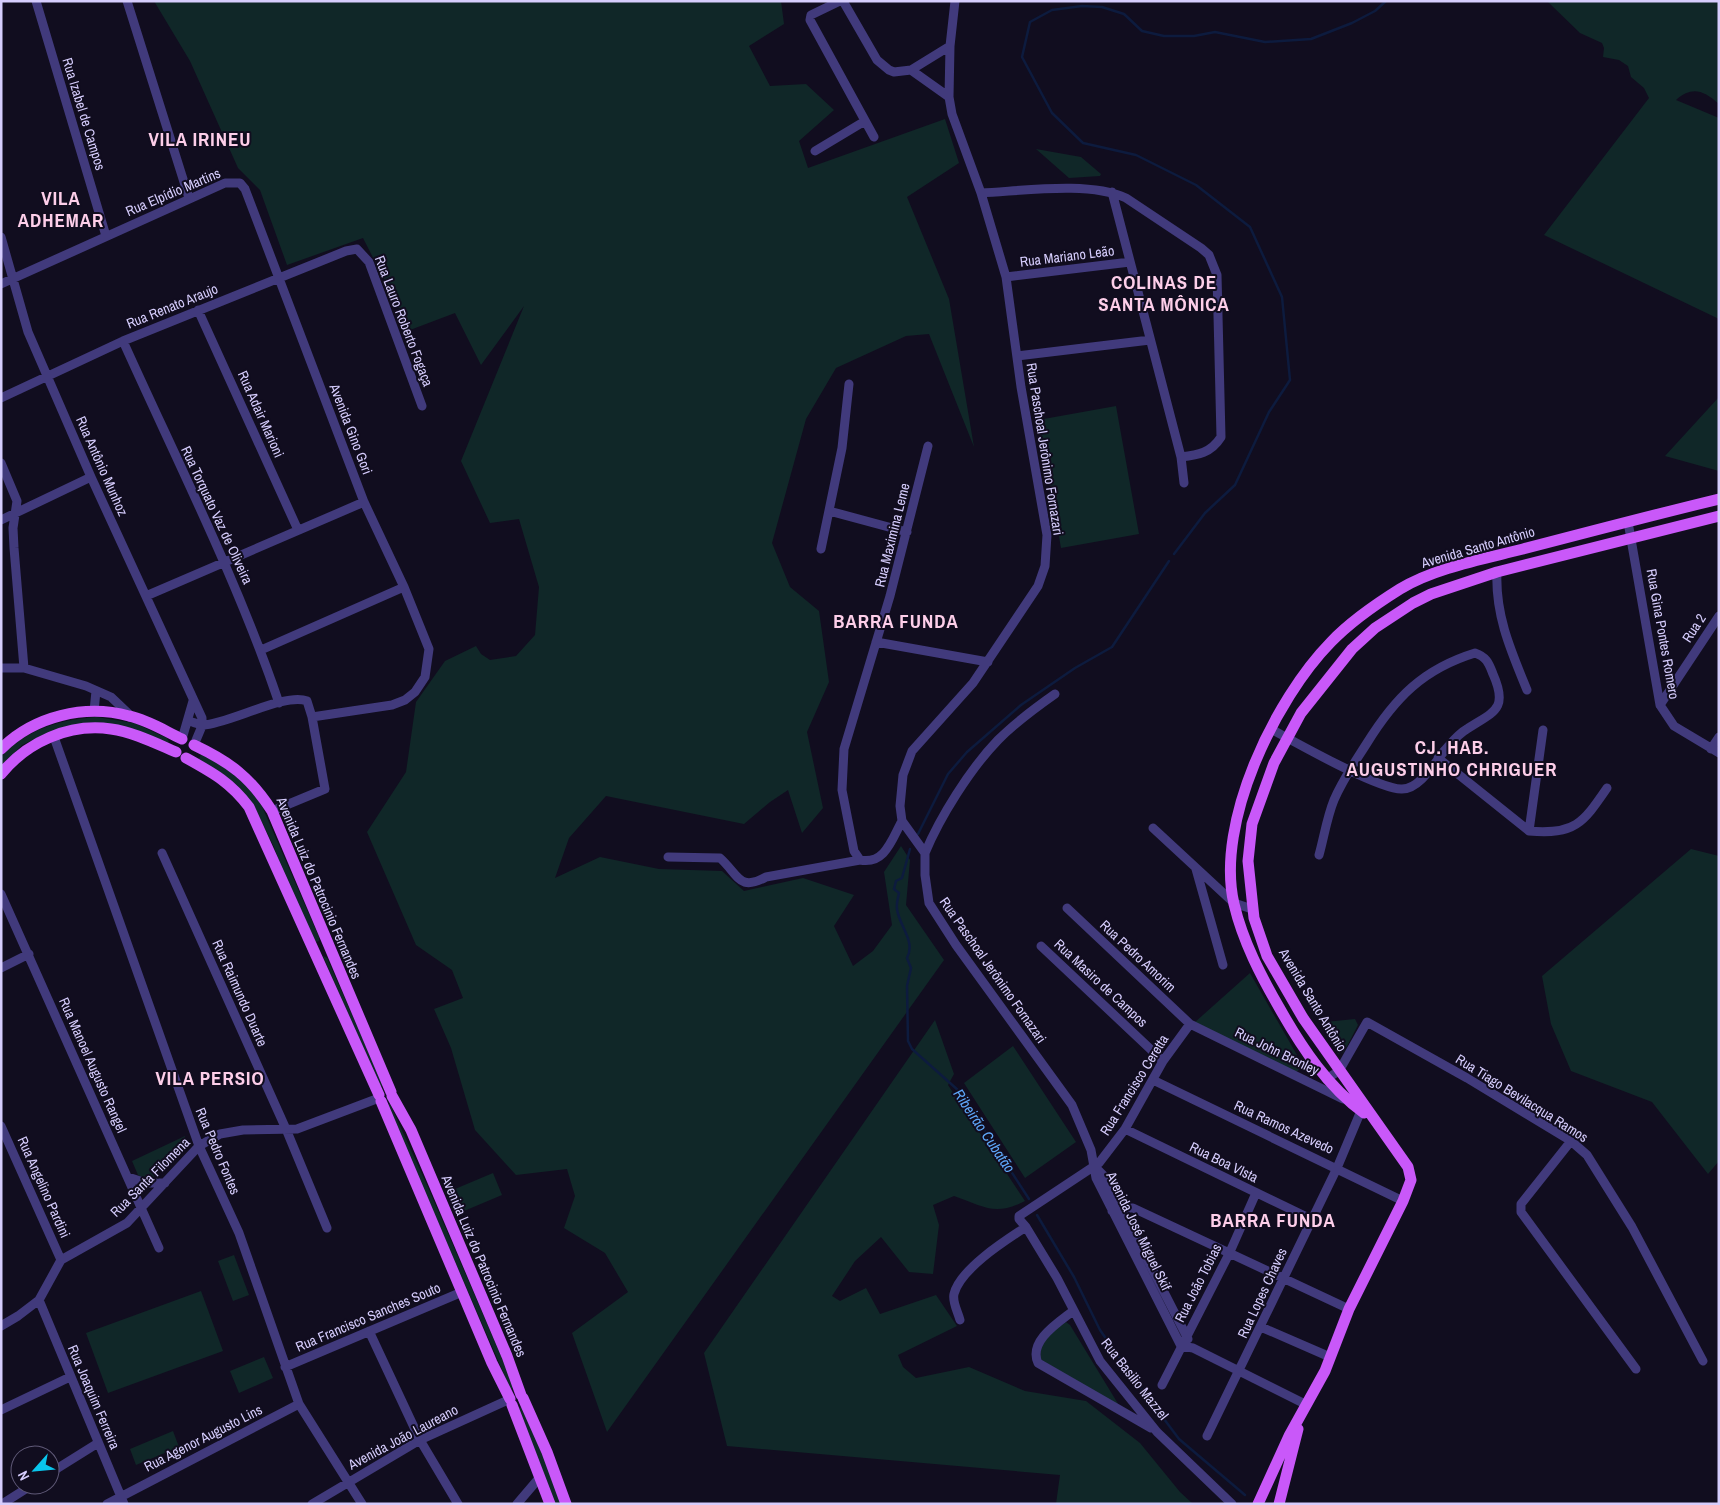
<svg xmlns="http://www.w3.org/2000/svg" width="1720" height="1505" font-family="'Archivo Narrow',sans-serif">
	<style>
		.green { fill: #102728 }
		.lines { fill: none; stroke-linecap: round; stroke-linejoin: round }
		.stream { stroke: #0d1b3e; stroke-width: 2.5 }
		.minor { stroke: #413a7c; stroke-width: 9 }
		.major { stroke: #c958f9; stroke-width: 11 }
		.labels { text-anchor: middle; stroke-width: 4; stroke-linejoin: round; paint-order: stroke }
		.street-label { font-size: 14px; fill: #d6cdfd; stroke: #110d1f }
		.water-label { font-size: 15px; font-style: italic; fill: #5ea6f9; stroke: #110d1f }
		.district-label { font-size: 19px; font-weight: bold; letter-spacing: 1px; fill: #fdcee9; stroke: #110d1f }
	</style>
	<rect width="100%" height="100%" fill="#110d1f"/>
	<path class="green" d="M154 1H781L784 24 749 46 770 86 806 84 834 110 799 141 808 168 945 119 959 163 907 197 949 299 974 447 929 334 906 336 836 368 806 419 772 543 790 587 819 611 829 682 807 732 823 808 802 833 788 790 770 802 744 824 606 796 569 838 555 878 600 857 659 869 722 871 744 891 803 878 854 895 834 926 853 966 873 951 892 925 884 872 901 846 910 860 906 905 944 960 607 1432 572 1333 628 1292 605 1253 564 1228 575 1196 567 1169 516 1175 475 1130 451 1048 434 1009 463 998 452 970 416 945 367 832 406 772 416 702 445 661 476 646 481 654 490 660 516 656 535 635 539 587 519 519 490 523 461 461 524 306 481 365 455 313 410 330 363 238 287 265 260 190 238 168 190 61Z
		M1547 1H1719V104C1703 90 1692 86 1676 100L1719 118V319L1544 235 1649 98 1644 88 1631 77 1628 66 1619 60 1603 57 1604 48 1602 43 1580 33Z
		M1036 149 1081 157 1101 174 1100 176 1069 178Z
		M1719 397V471L1665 456Z
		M1116 406 1139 534 1061 548 1038 420Z
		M96 717 134 723 167 738 169 742 167 744 132 730 43 735 22 745 1 767V757C27 729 59 720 96 717Z
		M202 752 245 782 261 804 319 937V941L316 942 286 881 274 847 255 808 237 785 199 759Z
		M1691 849 1719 856V1161L1708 1174 1652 1102 1571 1071 1551 1024 1542 976Z
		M323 956 327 958 383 1085 380 1087Z
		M1250 973 1297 1055 1294 1058 1300 1069 1295 1073 1194 1023Z
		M1355 1019 1358 1025 1344 1052 1338 1054 1322 1025 1325 1022Z
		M935 1020 954 1074 948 1085 1025 1201C994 1217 984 1206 954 1196L933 1205 939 1225 933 1274 909 1272 881 1237 855 1261 832 1296 840 1301 866 1288 880 1314 936 1295 957 1326 898 1355 903 1367 916 1378 969 1367 1025 1391 1086 1401 1140 1443 1180 1492 1193 1504H1056L1060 1475 727 1446 704 1353Z
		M1013 1046 1076 1142 1025 1178 964 1083Z
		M390 1104 427 1185 514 1386 512 1389 510 1388 387 1105Z
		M185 1136 183 1145 153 1178 145 1179 138 1175 132 1161Z
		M493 1173 502 1195 464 1211 455 1189Z
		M234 1255 249 1295 233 1301 218 1261Z
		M201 1291 223 1351 108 1393 86 1333Z
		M1066 1322 1070 1325 1120 1407 1040 1359C1042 1336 1047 1334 1066 1322Z
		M264 1357 273 1378 239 1393 230 1371Z
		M520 1407 523 1409 563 1504H556L518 1409Z
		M173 1431 179 1447 136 1465 130 1449Z"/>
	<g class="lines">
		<path class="stream" d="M1174 554 1205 513 1235 485 1269 412 1290 380 1282 297 1250 227 1196 185 1136 155 1083 143 1052 113 1022 57 1030 22 1052 10 1082 6 1102 7 1124 14 1142 31 1164 36H1194L1215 32 1265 42 1311 39 1352 23 1375 11 1386 1
			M918 834 948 774 967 752 1021 705 1075 668 1112 647 1169 561
			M910 849 902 878 896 881 894 889 899 893C898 898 896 904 897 909 899 926 916 941 907 958L911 968 907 986 908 1041 912 1049 959 1091 1029 1199
			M1037 1215 1074 1277 1100 1330 1137 1383 1179 1439 1245 1495"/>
		<path class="minor" d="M36 1 106 236
			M127 1 189 198
			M840 1 811 15 810 20 874 137
			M843 1 877 60 889 70 894 72 911 70 950 46
			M955 1 950 46 949 97 952 114 981 193 1006 277 1021 387 1047 535 1045 566 1038 586 973 683 912 751 903 775 900 806 902 821 925 853V875L929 903 956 945 1072 1105 1091 1150 1096 1178 1181 1346 1193 1348 1307 1405
			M911 70 949 97
			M815 151 865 121
			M1112 192 1181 457 1184 483
			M981 193C1023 191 1089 181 1126 198L1201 248 1209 255 1217 275 1221 437C1211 453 1198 455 1181 457
			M1 237 28 332 91 477 202 718V726L194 745
			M1006 277 1130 262
			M1 284 225 183H240L245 189 364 502 404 587 429 649 425 677 415 692 405 700 392 705 312 717
			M198 310 298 530
			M123 341C177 461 237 579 279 703
			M1017 356 1150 340
			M1 398 123 341 346 251 357 249 369 262 422 406
			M1 463 17 501 13 528 14 548 24 668
			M829 511 907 532
			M1 520 91 477
			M1628 522 1660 705 1674 726 1719 753
			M821 549 842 448 849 384
			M1497 572C1495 615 1511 651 1527 690
			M146 596 364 502
			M876 642 988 662
			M261 650 404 587
			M1 668H24L86 686 111 697 131 716
			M1660 705 1719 616
			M94 711 96 691
			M189 721C193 722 200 725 203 725 228 724 286 692 307 701L312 717 325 789 272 811
			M1271 729C1295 742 1379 790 1402 789 1420 789 1435 762 1445 750 1452 742 1458 734 1467 729 1493 712 1509 710 1493 674 1489 664 1487 657 1475 653 1423 669 1395 698 1367 743 1355 762 1343 779 1334 800 1327 817 1324 837 1319 855
			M54 737 199 1146 239 1233 299 1404 362 1504
			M182 739 193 701
			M1711 749 1719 737
			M1438 758 1529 831C1575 835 1583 823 1607 788
			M902 821C892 839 885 865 860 860L854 851 842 790 844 749 890 596 928 446
			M1153 828 1234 903 1252 909
			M1529 831 1543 730
			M162 853 286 1129 327 1228
			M925 853C940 817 970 769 998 740 1015 723 1035 708 1055 694
			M668 857 720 858C739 875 739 892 766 877L860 860
			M1196 869 1223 965
			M1 894 159 1248
			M1067 908 1190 1024 1343 1099
			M1041 946 1163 1061
			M1 968 29 954
			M1326 1079 1339 1071 1367 1022 1467 1078 1571 1141 1587 1155 1632 1227 1703 1361
			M1153 1080 1403 1201
			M1 1126 61 1260
			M1125 1129 1311 1219
			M1571 1141 1521 1204V1212L1636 1369
			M1094 1166 1103 1175 1121 1208 1188 1339
			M128 1177 146 1183H165
			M1112 1211 1121 1208H1133L1349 1309
			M1026 1227 1057 1278 1100 1361 1157 1432 1232 1504
			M39 1300 124 1504
			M1073 1311C1059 1322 1028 1341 1038 1363L1151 1428
			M960 1320C958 1312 952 1302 954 1294 960 1269 1006 1240 1026 1227L1019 1219V1216L1099 1163 1125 1129 1163 1061 1190 1024
			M1 1326 18 1316 39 1300 61 1260 127 1223 199 1146 220 1134 243 1130 297 1129 379 1098
			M1261 1327 1330 1357
			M369 1331 420 1440 458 1504
			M285 1367 462 1292
			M1162 1385 1229 1254 1256 1193
			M1 1410 70 1377
			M1207 1436 1337 1168 1363 1106
			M50 1473 98 1443
			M2 1504 32 1485
			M107 1504 299 1404
			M312 1504 420 1440 510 1399
			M517 1504 540 1477"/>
		<path class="major" d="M194 745C230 762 250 777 272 811L391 1092
			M1 749C34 716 85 704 129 716 148 720 165 731 182 739
			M186 758C213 773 230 782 249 807L379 1095
			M1 774C27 742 69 723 111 729 133 732 155 743 176 752
			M392 1096 411 1130 507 1356 521 1395
			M381 1101 492 1363 510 1399
			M1364 1113C1328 1087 1302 1048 1280 1009 1261 976 1243 942 1234 904 1215 823 1275 699 1331 642 1351 621 1376 604 1400 589 1434 568 1484 559 1523 549 1588 532 1653 515 1719 499
			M523 1398 547 1452 566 1504
			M512 1405 550 1504
			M1258 1504 1289 1436 1325 1371 1349 1309 1403 1201 1411 1180 1408 1167 1303 1018 1267 956 1254 918 1248 861 1252 824 1274 763 1301 713 1352 649 1375 628 1413 603 1431 594 1497 572 1719 516
			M1279 1504 1298 1429"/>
	</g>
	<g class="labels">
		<g class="street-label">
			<text transform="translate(84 114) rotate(73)" y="5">Rua Izabel de Campos</text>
			<text transform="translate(173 192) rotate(-23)" y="5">Rua Elpídio Martins</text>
			<text transform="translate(1067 256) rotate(-7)" y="5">Rua Mariano Leão</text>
			<text transform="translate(172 306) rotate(-22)" y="5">Rua Renato Araujo</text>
			<text transform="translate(404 321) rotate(69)" y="5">Rua Lauro Roberto Fogaça</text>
			<text transform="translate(261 414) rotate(66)" y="5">Rua Adair Marioni</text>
			<text transform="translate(351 429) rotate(69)" y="5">Avenida Gino Gori</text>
			<text transform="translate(1045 449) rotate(81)" y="5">Rua Paschoal Jerônimo Fornazari</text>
			<text transform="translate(102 466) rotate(66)" y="5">Rua Antônio Munhoz</text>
			<text transform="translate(217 515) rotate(65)" y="5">Rua Torquato Vaz de Oliveira</text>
			<text transform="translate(892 535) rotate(-76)" y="5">Rua Maximina Leme</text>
			<text transform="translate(1478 547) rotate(-16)" y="5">Avenida Santo Antônio</text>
			<text transform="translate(1694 628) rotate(-57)" y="5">Rua 2</text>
			<text transform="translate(1663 634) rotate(80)" y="5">Rua Gina Pontes Romero</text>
			<text transform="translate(319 888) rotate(67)" y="5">Avenida Luiz do Patrocinio Fernandes</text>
			<text transform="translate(1138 956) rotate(43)" y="5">Rua Pedro Amorim</text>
			<text transform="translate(993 970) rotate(55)" y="5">Rua Paschoal Jerônimo Fornazari</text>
			<text transform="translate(1101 983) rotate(43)" y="5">Rua Masiro de Campos</text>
			<text transform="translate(240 993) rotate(66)" y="5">Rua Raimundo Duarte</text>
			<text transform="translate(1313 1000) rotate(59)" y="5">Avenida Santo Antônio</text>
			<text transform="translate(1277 1051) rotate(26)" y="5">Rua John Bronley</text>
			<text transform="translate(93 1065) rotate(66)" y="5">Rua Manoel Augusto Rangel</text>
			<text transform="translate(1134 1085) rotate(-58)" y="5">Rua Francisco Ceretta</text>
			<text transform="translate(1522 1098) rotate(32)" y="5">Rua Tiago Bevilacqua Ramos</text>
			<text transform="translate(1284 1127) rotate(25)" y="5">Rua Ramos Azevedo</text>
			<text transform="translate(218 1151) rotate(67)" y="5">Rua Pedro Fontes</text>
			<text transform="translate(1224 1162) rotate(26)" y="5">Rua Boa VIsta</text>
			<text transform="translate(150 1177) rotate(-45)" y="5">Rua Santa Filomena</text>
			<text transform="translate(44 1187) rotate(66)" y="5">Rua Angelino Pardini</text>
			<text transform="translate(1139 1231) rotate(64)" y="5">Avenida José Miguel Skif</text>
			<text transform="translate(484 1266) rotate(67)" y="5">Avenida Luiz do Patrocinio Fernandes</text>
			<text transform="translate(1198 1283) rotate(-63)" y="5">Rua João Tobias</text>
			<text transform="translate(1262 1293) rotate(-65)" y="5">Rua Lopes Chaves</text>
			<text transform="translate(368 1317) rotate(-23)" y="5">Rua Francisco Sanches Souto</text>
			<text transform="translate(1135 1379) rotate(52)" y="5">Rua Basilio Mazzel</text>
			<text transform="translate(94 1397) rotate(67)" y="5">Rua Joaquim Ferreira</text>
			<text transform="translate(403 1437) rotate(-28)" y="5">Avenida João Laureano</text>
			<text transform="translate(203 1438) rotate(-27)" y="5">Rua Agenor Augusto Lins</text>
		</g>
		<g class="water-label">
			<text transform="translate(984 1131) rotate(56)" y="5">Ribeirão Cubatão</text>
		</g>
		<g class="district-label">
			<text x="200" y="146">VILA IRINEU</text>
			<text x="61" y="205">VILA<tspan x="61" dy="22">ADHEMAR</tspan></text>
			<text x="1164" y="289">COLINAS DE<tspan x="1164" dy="22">SANTA MÔNICA</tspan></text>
			<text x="896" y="628">BARRA FUNDA</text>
			<text x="1452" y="754">CJ. HAB.<tspan x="1452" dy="22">AUGUSTINHO CHRIGUER</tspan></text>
			<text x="210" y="1085">VILA PERSIO</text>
			<text x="1273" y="1227">BARRA FUNDA</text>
		</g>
	</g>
	<rect width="1720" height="1505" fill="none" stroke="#d6cdfd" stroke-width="5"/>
	<g transform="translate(35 1470) rotate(243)"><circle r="24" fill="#110d1f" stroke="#605a78"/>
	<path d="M0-4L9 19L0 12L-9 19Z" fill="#09c6ed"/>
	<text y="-8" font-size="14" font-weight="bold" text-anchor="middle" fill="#d6cdfd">N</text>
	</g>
</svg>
